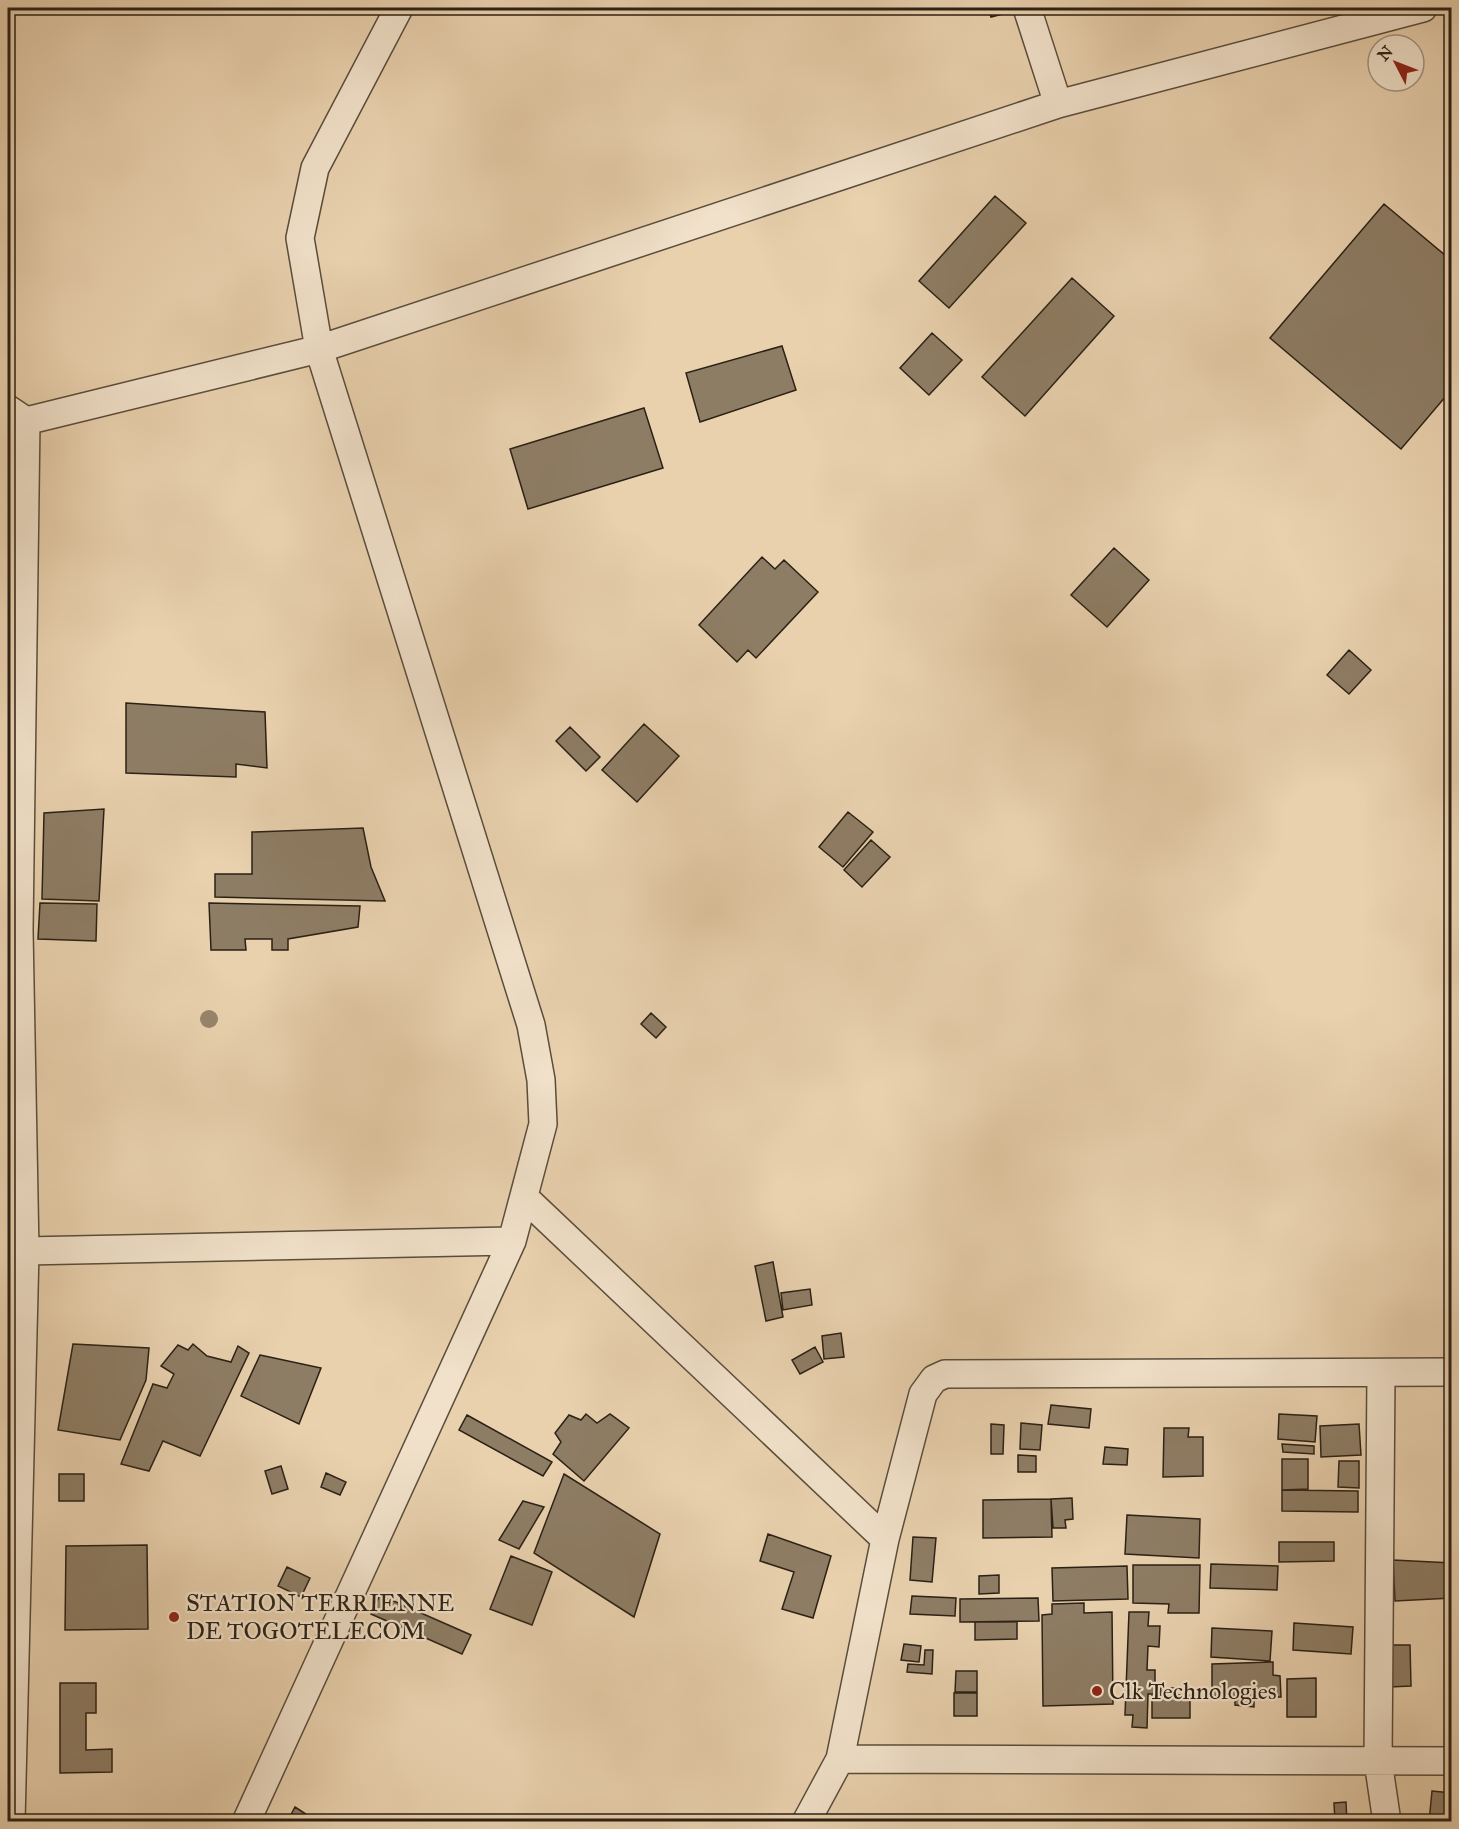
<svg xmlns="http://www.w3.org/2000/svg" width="1459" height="1829" font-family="'IM FELL Great Primer',serif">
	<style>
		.building { fill: #8e7d65; stroke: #2b2116; stroke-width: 1.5 }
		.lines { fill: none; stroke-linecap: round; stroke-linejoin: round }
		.minor-casing { stroke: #5a4d3c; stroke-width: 30 }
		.minor { stroke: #f1e1ca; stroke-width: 27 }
		.tree { fill: #96856c }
		.poi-dot { fill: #8f2418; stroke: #f1e1ca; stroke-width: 2 }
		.labels { text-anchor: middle; stroke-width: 4.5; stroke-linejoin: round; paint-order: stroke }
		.poi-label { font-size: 24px; fill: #2b2116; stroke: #f1e1ca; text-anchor: start }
	</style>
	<rect width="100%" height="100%" fill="#e9d1ae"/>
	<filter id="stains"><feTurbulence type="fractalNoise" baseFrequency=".00333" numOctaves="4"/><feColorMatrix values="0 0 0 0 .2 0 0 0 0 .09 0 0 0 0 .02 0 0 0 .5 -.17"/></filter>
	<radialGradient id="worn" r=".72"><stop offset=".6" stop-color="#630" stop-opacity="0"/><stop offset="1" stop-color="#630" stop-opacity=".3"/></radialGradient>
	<path class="building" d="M988 8H1002L1003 14 991 17Z
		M995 196 1026 223 949 308 919 281Z
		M1384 204 1452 261V389L1401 449 1270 338Z
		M1072 278 1114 316 1025 416 982 377Z
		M932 333 962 360 929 395 900 368Z
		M782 346 796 390 700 422 686 373Z
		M644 408 663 468 528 509 510 449Z
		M1114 548 1149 580 1107 627 1071 595Z
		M762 557 775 569 784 560 818 592 756 658 748 650 737 662 699 625Z
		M1349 650 1371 670 1349 694 1327 675Z
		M126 703 265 712 267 768 236 764V777L126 773Z
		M644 724 679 756 637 802 602 770Z
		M570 727 600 757 586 771 556 741Z
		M104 809 99 901 42 899 44 813Z
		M848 812 873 832 843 867 819 847Z
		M363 828 371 867 385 901 215 897V874H252V832Z
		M871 840 890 857 862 887 844 870Z
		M40 903 97 904 96 941 38 939Z
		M209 903 360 906 358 927 288 939V950H272V939H245L246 950H211Z
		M651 1013 666 1027 656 1038 641 1024Z
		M773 1262 783 1317 766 1321 755 1266Z
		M810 1289 812 1305 783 1310 781 1293Z
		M841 1333 844 1357 824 1359 822 1336Z
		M73 1344 149 1348 146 1380 120 1440 58 1430Z
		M193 1344 207 1356 231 1362 238 1346 249 1353 200 1456 163 1441 149 1471 121 1464 153 1384 167 1388 174 1374 161 1366 178 1345 188 1350Z
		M815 1347 823 1362 800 1374 792 1360Z
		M260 1355 321 1368 299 1424 241 1396Z
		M1051 1405 1091 1409 1089 1428 1048 1424Z
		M586 1414 597 1423 610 1414 629 1428 584 1481 553 1454 561 1442 555 1433 569 1415 581 1420Z
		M1279 1414 1317 1416 1315 1442 1278 1439Z
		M467 1415 552 1462 543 1476 459 1430Z
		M1021 1423 1042 1425 1040 1450 1020 1449Z
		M991 1424 1004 1425 1003 1454H991Z
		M1359 1424 1361 1455 1321 1457 1320 1426Z
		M1164 1428H1189L1188 1437H1203V1476L1163 1477Z
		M1282 1444 1314 1446V1454L1283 1452Z
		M1105 1447 1128 1449 1127 1465 1103 1464Z
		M1018 1455 1036 1456V1472H1018Z
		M1282 1459H1308V1489L1282 1490Z
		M1339 1461H1359V1488L1338 1487Z
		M281 1466 288 1489 272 1494 265 1471Z
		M326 1473 346 1482 340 1495 321 1487Z
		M59 1474H84V1501H59Z
		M564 1474 660 1534 634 1617 534 1553Z
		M1282 1490 1358 1491V1512L1282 1511Z
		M1072 1498 1073 1519 1065 1520 1066 1528H1053L1051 1499Z
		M1051 1499 1052 1537 983 1538V1500Z
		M523 1501 544 1507 519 1549 499 1540Z
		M1127 1515 1200 1519 1199 1558 1125 1554Z
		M768 1534 831 1556 813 1618 782 1609 794 1572 760 1561Z
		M913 1537 936 1538 932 1582 910 1580Z
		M1279 1542H1334V1561L1279 1562Z
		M147 1545 148 1629 65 1630 66 1546Z
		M511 1556 552 1572 532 1625 490 1609Z
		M1393 1560 1452 1563V1598L1395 1601Z
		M1211 1564 1278 1566 1277 1590 1210 1588Z
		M1133 1565H1200L1199 1613H1168L1169 1604 1133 1603Z
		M1127 1566 1128 1599 1053 1601 1052 1568Z
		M287 1567 310 1578 301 1597 278 1586Z
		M999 1575V1593L979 1594V1576Z
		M380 1595 471 1635 462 1654 371 1614Z
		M912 1596 956 1598 955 1616 910 1614Z
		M1038 1598 1039 1621 960 1622V1599Z
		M1084 1603V1613L1112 1612 1113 1704 1043 1706 1042 1615 1052 1614V1604Z
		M1129 1612H1149L1148 1626H1160L1159 1647 1148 1646 1147 1670H1155V1694H1148L1147 1728 1132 1727 1133 1715H1125Z
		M975 1622H1017V1639L975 1640Z
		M1294 1623 1353 1627 1351 1654 1293 1650Z
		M1212 1628 1272 1631 1270 1661 1211 1657Z
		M904 1644 921 1646 919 1662 901 1660Z
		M1388 1645H1410L1411 1686 1389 1687Z
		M925 1650H933L932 1674 907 1672 908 1664 924 1665Z
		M1273 1662V1675L1280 1676 1281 1697H1254V1707L1235 1705V1696H1212V1664Z
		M956 1671H977V1692H955Z
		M1316 1678V1717H1287V1679Z
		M60 1683H96V1713H86V1750L112 1749V1772L60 1773Z
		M1160 1688H1174L1176 1695H1190V1718H1152V1696H1160Z
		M954 1693H977V1716H954Z
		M1432 1791 1452 1793V1822H1429Z
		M1346 1802 1347 1822H1335L1334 1803Z
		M295 1807 318 1822H287Z"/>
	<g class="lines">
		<defs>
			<path id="minor" d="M1027 8 1058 104
				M8 409 26 421 319 349 1058 104 1423 8
				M525 1198 885 1539
				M25 1251 512 1241
				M1381 1373 1378 1761 1387 1822
				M840 1759 1452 1761
				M11 1822 25 1251 19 930 26 421
				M246 1822 512 1241 543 1124 541 1080 531 1025 319 349 300 238 315 168 399 8
				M806 1822 840 1759 885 1539 923 1394 934 1379 945 1374 1452 1372"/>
		</defs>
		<use href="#minor" class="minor-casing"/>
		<use href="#minor" class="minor"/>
	</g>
	<circle class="tree" cx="209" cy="1019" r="9"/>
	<g class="poi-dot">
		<circle cx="174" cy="1617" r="6"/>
		<circle cx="1097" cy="1691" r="6"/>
	</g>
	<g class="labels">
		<g class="poi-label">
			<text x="186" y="1611">STATION TERRIENNE<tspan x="186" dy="28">DE TOGOTELECOM</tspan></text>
			<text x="1109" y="1699">Clk Technologies</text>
		</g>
	</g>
	<rect width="1459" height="1829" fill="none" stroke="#e9d1ae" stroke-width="30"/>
	<rect x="9" y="9" width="1441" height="1811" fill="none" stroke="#2b2116" stroke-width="3"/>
	<rect x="15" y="15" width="1429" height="1799" fill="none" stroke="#2b2116" stroke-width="1.5"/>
	<g transform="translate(1396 63) rotate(312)"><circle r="28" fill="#f1e1ca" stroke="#a29482" stroke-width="1.5"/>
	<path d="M0-4.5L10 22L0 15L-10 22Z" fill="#8f2418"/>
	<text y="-9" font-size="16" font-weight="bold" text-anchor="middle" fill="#2b2116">N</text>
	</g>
	<rect width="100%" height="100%" filter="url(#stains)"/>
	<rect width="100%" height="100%" fill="url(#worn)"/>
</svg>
